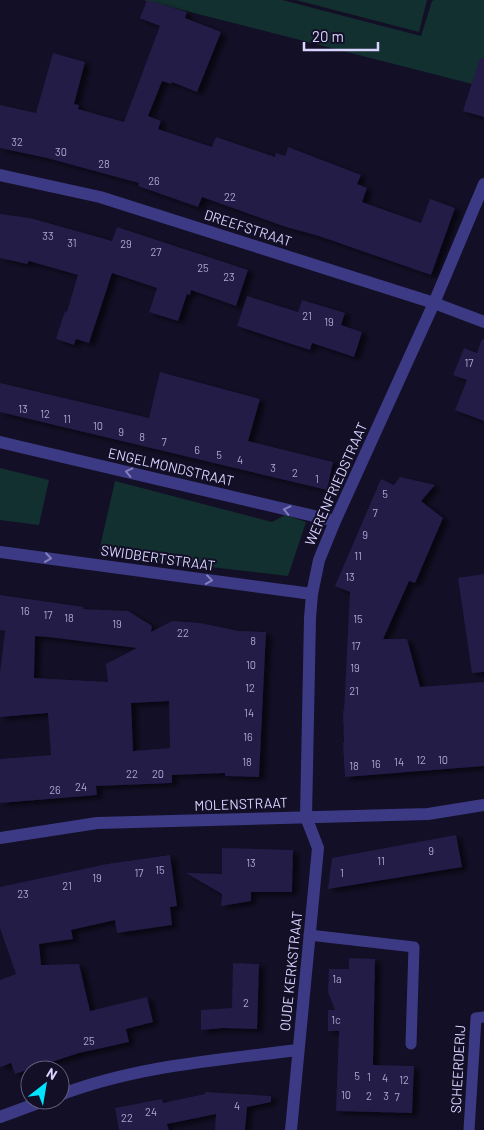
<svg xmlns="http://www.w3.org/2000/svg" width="484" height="1130" font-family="Barlow,sans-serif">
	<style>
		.green { fill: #12302f }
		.building { fill: #241b47; fill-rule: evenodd; filter: url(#shadow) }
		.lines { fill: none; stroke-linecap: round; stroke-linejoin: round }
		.service { stroke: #3d3a85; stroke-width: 11 }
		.minor { stroke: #3d3a85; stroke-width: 12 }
		.tertiary { stroke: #3d3a85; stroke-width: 12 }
		.oneway { stroke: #837fbc }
		.labels { text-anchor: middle; stroke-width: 4; stroke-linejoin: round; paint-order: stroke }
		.number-label { font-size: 11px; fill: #aca6d1 }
		.street-label { font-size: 14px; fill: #d9d4ff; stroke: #130f26 }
	</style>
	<defs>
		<filter id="shadow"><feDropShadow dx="5.5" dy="3" stdDeviation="2.5" flood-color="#0009"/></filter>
	</defs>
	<rect width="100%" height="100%" fill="#130f26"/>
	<path class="green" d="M143 0H282L421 36 432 1 434 0H484V87Z
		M296 0H427L419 32Z
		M0 468 49 480 39 525 0 520Z
		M115 481 272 522 285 515 306 522 288 576 142 559 99 551Z"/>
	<path class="building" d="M147 0 187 12 185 18 221 32 197 92 172 82 171 84 162 81 148 116 161 121 158 129 212 147 216 137 275 157 276 153 285 156 288 147 361 175 357 184 367 188 362 202 421 223 430 199 455 208 431 275 319 236 286 227 202 197 198 207 138 186 139 183 47 158 0 148V105L36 113 53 53 85 62 74 104 79 105 78 109 124 122 160 26 140 18Z
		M480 58 484 59V117L463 111Z
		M0 214 30 218 112 241 117 227 248 270 236 306 191 290 190 295 187 294 178 321 149 312 157 288 112 273 89 343 76 339 74 345 56 339 65 311 67 312 78 275 29 261 27 264 0 258Z
		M247 296 298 312 302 300 345 313 341 325 362 332 354 357 312 343 310 350 237 326Z
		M482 339 484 340V421L455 410 467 380 453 375 464 348 477 353Z
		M160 372 260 399 248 441 333 462 327 490 0 412V383L149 418Z
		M400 477 435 485 421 501 443 518 415 583 409 581 383 639H407L420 687 484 682V766L345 777 343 743H344L343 711H344L350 592 335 586 381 479 394 485Z
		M484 574V672L472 673 458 578Z
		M0 595 84 607 83 609 128 611 152 626 151 632 172 621 200 623 239 631 266 632 259 777 225 776V773L172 775V783L96 786 97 795 0 803V759L51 755 48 713 0 717V673L5 631 0 630ZM35 636 48 637 137 648 106 664 108 682 34 678ZM169 701 170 748 133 751 131 703Z
		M456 835 462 867 328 889 332 858Z
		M222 848 293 850 292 892H251V901L221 906 222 894 186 873 222 874Z
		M170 855 177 906 170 907 172 925 117 933 115 920 71 930 73 939 39 944 41 965 79 964 90 1011 147 997 153 1022 126 1029 129 1042 79 1053 15 1074 11 1063 0 1067V980L16 974 0 928V887L107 864Z
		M349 958 375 959 373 1065 414 1066 412 1113 336 1111 339 1031H328V1010H335L328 992 329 969H349Z
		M233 963 259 964 257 1029 224 1028 201 1030V1010L232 1008Z
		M205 1092 271 1096V1102L247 1107 245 1130H215L216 1114 167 1124 169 1130H119L115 1108 162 1099 163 1103 205 1094Z"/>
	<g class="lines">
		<path class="service" d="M309 935 414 947 411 1044
			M469 1130 476 1018 484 1017"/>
		<path class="minor" d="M0 175 100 197 434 303 484 322
			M0 442 335 521
			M0 552 312 594
			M60 1095C136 1066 218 1060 298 1050
			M0 1117 46 1100
			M291 1130 318 848 306 817 310 618 312 594 319 560 335 521 434 303 484 184"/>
		<path class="tertiary" d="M0 838 97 823 428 814 484 805"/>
	</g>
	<defs><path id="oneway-chevron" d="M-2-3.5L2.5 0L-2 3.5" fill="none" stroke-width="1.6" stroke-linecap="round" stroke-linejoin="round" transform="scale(1.25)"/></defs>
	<g class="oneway">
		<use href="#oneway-chevron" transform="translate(129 472) rotate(-167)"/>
		<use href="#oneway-chevron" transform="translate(287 510) rotate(-167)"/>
		<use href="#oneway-chevron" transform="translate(48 558) rotate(8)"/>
		<use href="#oneway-chevron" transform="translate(209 580) rotate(8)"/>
	</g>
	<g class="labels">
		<g class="number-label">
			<text x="17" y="146">32</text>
			<text x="61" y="156">30</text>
			<text x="104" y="168">28</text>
			<text x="154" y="185">26</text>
			<text x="230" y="201">22</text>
			<text x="48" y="240">33</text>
			<text x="72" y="247">31</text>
			<text x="126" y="248">29</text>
			<text x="156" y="256">27</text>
			<text x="203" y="272">25</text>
			<text x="229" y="281">23</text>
			<text x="307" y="320">21</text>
			<text x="329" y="326">19</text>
			<text x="469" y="367">17</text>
			<text x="23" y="413">13</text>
			<text x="45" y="418">12</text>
			<text x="67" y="423">11</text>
			<text x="98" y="430">10</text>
			<text x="121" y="436">9</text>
			<text x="142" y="441">8</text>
			<text x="164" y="446">7</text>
			<text x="197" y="454">6</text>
			<text x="219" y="459">5</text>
			<text x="240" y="464">4</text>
			<text x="273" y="472">3</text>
			<text x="295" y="477">2</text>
			<text x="317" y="483">1</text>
			<text x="385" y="498">5</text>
			<text x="375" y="517">7</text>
			<text x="365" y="539">9</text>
			<text x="358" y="560">11</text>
			<text x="350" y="581">13</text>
			<text x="25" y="615">16</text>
			<text x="48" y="619">17</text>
			<text x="69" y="622">18</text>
			<text x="358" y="623">15</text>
			<text x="117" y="628">19</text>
			<text x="183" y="637">22</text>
			<text x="253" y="645">8</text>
			<text x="356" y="650">17</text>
			<text x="251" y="669">10</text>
			<text x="355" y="672">19</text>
			<text x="250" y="692">12</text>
			<text x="354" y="695">21</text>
			<text x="249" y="717">14</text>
			<text x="248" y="741">16</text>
			<text x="421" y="764">12</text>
			<text x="443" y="764">10</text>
			<text x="247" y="766">18</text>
			<text x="399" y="766">14</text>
			<text x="376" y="768">16</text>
			<text x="354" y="770">18</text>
			<text x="132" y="778">22</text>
			<text x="158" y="778">20</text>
			<text x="81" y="791">24</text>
			<text x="55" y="794">26</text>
			<text x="431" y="855">9</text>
			<text x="381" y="865">11</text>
			<text x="251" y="867">13</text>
			<text x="160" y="874">15</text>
			<text x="139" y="877">17</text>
			<text x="342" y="877">1</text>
			<text x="97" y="882">19</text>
			<text x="67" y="890">21</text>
			<text x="23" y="898">23</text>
			<text x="337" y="983">1a</text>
			<text x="246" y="1007">2</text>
			<text x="336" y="1024">1c</text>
			<text x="89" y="1045">25</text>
			<text x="357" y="1080">5</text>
			<text x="369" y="1081">1</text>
			<text x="385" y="1082">4</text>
			<text x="404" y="1084">12</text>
			<text x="346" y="1099">10</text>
			<text x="369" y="1100">2</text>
			<text x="386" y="1100">3</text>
			<text x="397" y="1101">7</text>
			<text x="237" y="1110">4</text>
			<text x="151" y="1116">24</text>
			<text x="127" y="1122">22</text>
		</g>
		<g class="street-label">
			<text transform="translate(248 228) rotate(18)" y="5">DREEFSTRAAT</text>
			<text transform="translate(171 467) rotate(13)" y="5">ENGELMONDSTRAAT</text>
			<text transform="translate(336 484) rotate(-66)" y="5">WERENFRIEDSTRAAT</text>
			<text transform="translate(158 558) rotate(8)" y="5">SWIDBERTSTRAAT</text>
			<text transform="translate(241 804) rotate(-2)" y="5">MOLENSTRAAT</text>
			<text transform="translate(291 971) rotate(-84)" y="5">OUDE KERKSTRAAT</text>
			<text transform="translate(458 1069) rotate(-87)" y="5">SCHEERDERIJ</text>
		</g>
	</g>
	<g transform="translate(45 1085) rotate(31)"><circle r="24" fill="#130f26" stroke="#625e7d"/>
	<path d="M0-4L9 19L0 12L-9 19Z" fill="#00e5ff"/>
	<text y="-8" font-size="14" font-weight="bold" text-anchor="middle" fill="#d9d4ff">N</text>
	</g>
	<path d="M304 42v8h74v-8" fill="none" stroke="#d9d4ff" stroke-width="2.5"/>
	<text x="312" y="42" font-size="15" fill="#d9d4ff" stroke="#130f26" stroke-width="4" paint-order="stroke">20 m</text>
</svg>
